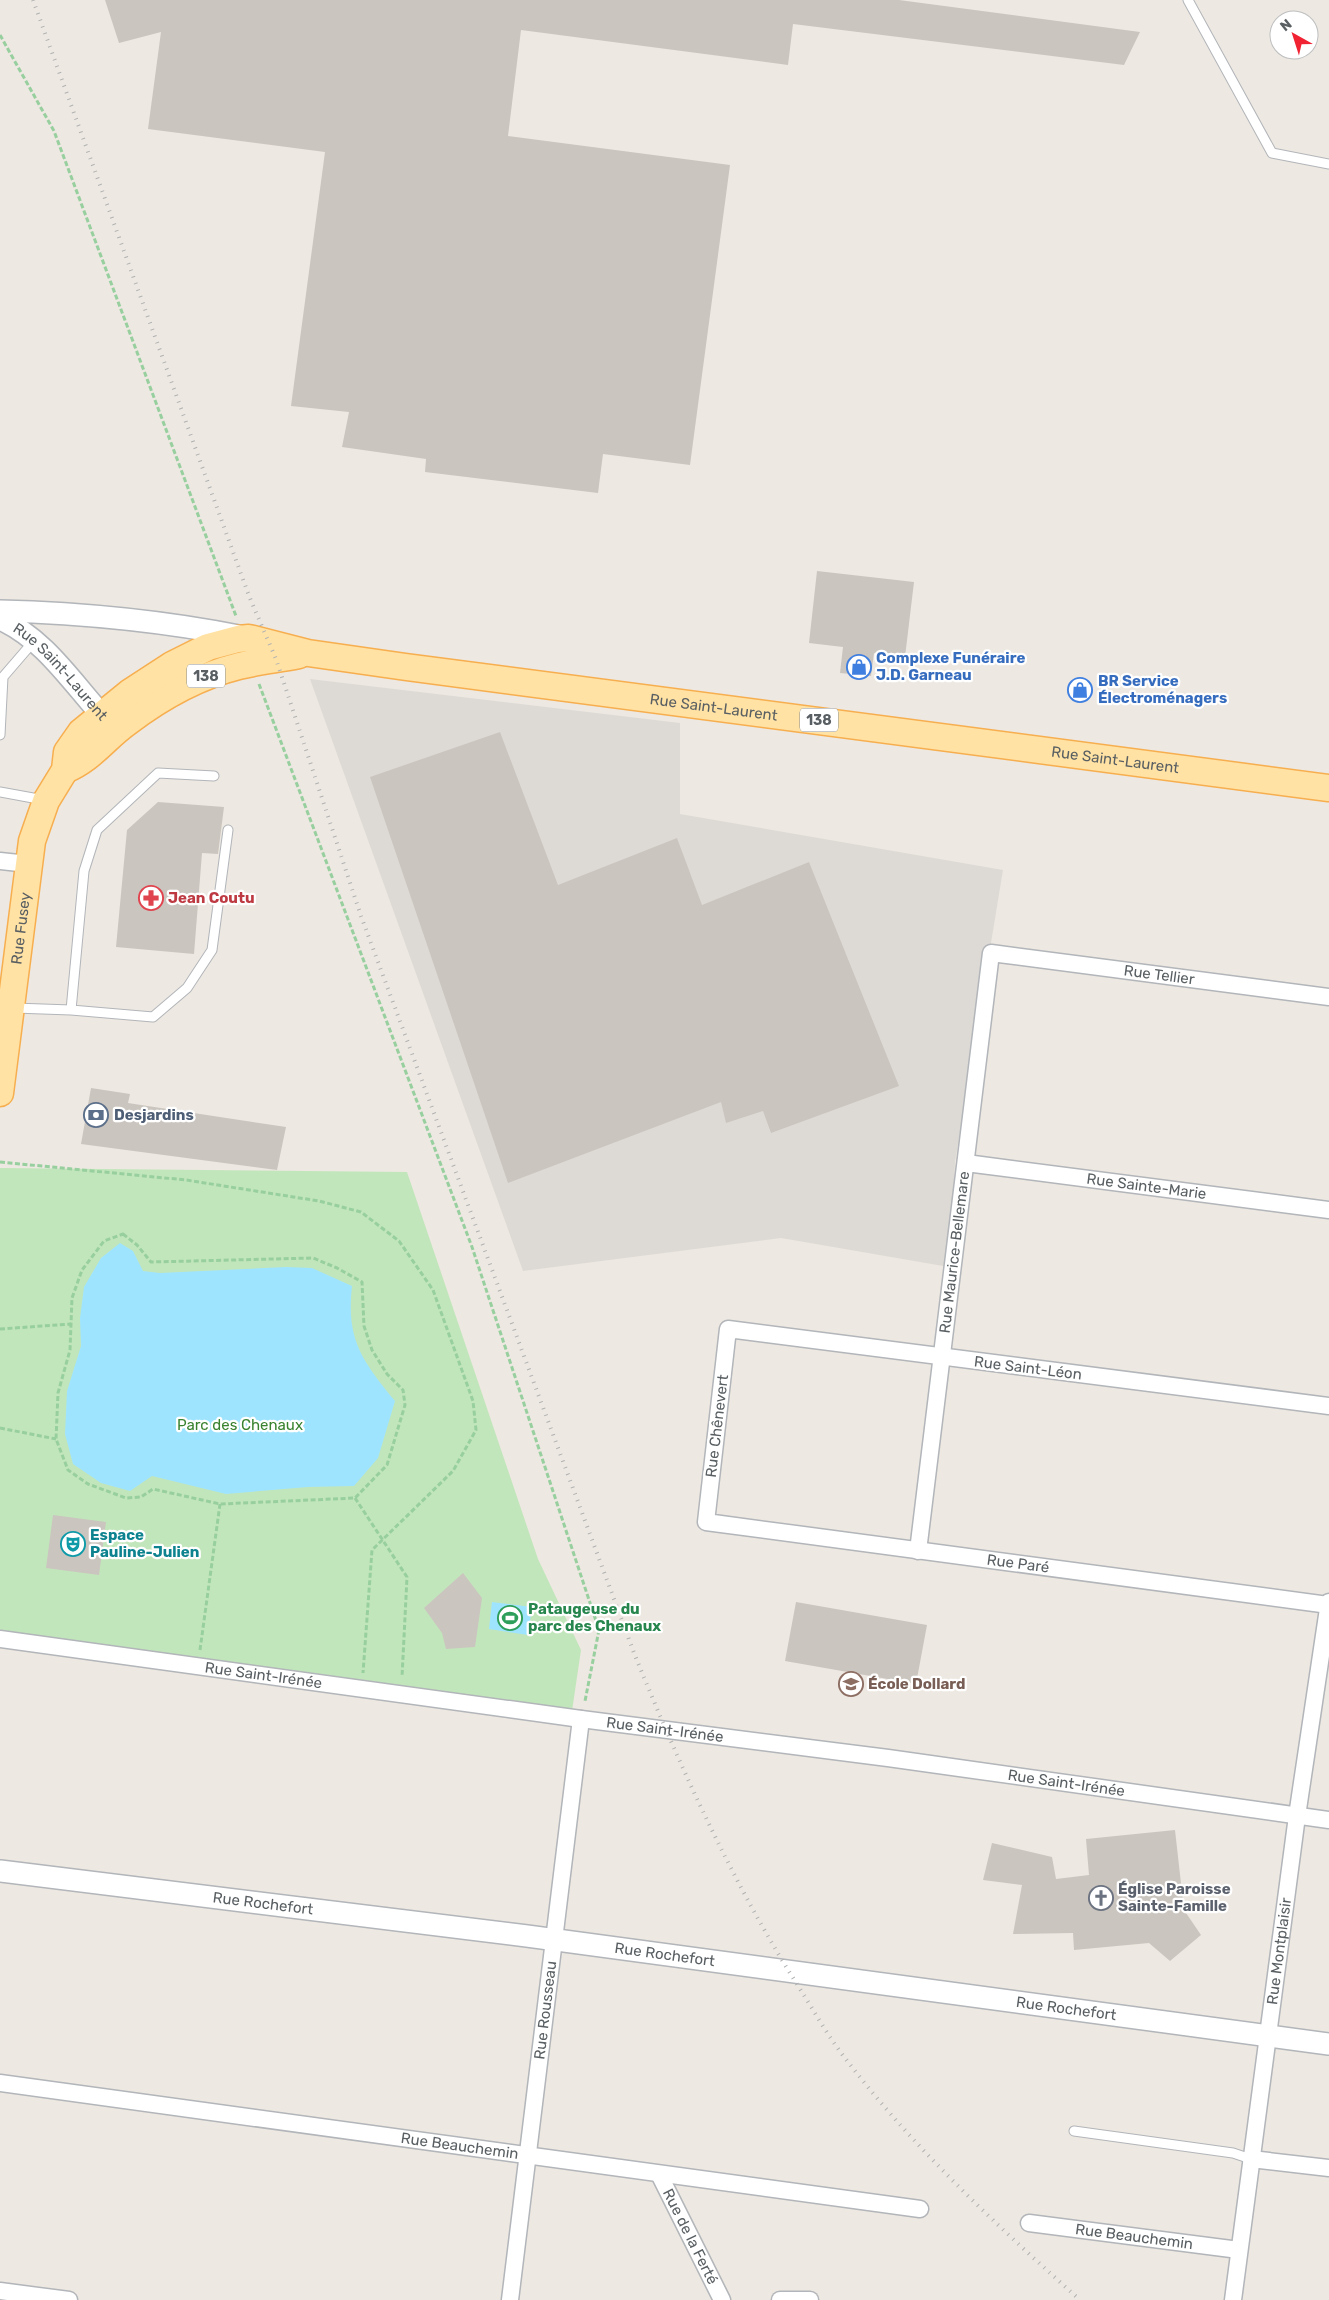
<svg xmlns="http://www.w3.org/2000/svg" width="1329" height="2300" font-family="Rubik,sans-serif">
	<style>
		.industrial { fill: #dddad5 }
		.green { fill: #c2e6bb }
		.water { fill: #9fe4ff }
		.building { fill: #cbc5bf }
		.lines { fill: none; stroke-linecap: round; stroke-linejoin: round }
		.service-casing { stroke: #b2b5b9; stroke-width: 11 }
		.minor-casing { stroke: #b2b5b9; stroke-width: 19 }
		.tertiary-casing { stroke: #b2b5b9; stroke-width: 24 }
		.primary-casing { stroke: #f7ae4f; stroke-width: 29 }
		.path { stroke: #98cf9f; stroke-width: 3; stroke-dasharray: 5 2.5; stroke-linecap: butt }
		.service { stroke: #fff; stroke-width: 9 }
		.minor { stroke: #fff; stroke-width: 16 }
		.tertiary { stroke: #fff; stroke-width: 21 }
		.primary { stroke: #ffe2a4; stroke-width: 26 }
		.rail { stroke: #b0b1b2; stroke-width: 4; stroke-dasharray: 1 6; stroke-linecap: butt }
		.labels { text-anchor: middle; stroke-width: 4.5; stroke-linejoin: round; paint-order: stroke }
		.shield { fill: #fff; stroke: #8b8f91; stroke-width: 1 }
		.shield-label { font-size: 14px; font-weight: bold; fill: #595f62 }
		.shop-label { font-size: 15px; font-weight: bold; fill: #366cbe; stroke: #fff; text-anchor: start }
		.street-label { font-size: 15px; fill: #595f62; stroke: #fff }
		.health-label { font-size: 15px; font-weight: bold; fill: #be3a42; stroke: #fff; text-anchor: start }
		.service-label { font-size: 15px; font-weight: bold; fill: #4e5e75; stroke: #fff; text-anchor: start }
		.park-label { font-size: 15px; fill: #398330; stroke: #fff }
		.culture-label { font-size: 15px; font-weight: bold; fill: #0d838f; stroke: #fff; text-anchor: start }
		.leisure-label { font-size: 15px; font-weight: bold; fill: #27864d; stroke: #fff; text-anchor: start }
		.education-label { font-size: 15px; font-weight: bold; fill: #785e54; stroke: #fff; text-anchor: start }
		.worship-label { font-size: 15px; font-weight: bold; fill: #5b616d; stroke: #fff; text-anchor: start }
	</style>
	<rect width="100%" height="100%" fill="#ede8e1"/>
	<path class="industrial" d="M310 679 680 723V814L1003 870 955 1162 949 1267 781 1238 523 1271Z"/>
	<path class="green" d="M0 1168 407 1172 538 1559 581 1650 572 1711 0 1636Z"/>
	<path class="water" d="M120 1243 133 1251 143 1271 160 1273 286 1267 312 1268 352 1286C346 1340 362 1360 395 1401L378 1458 354 1486 308 1487 226 1494 152 1476 130 1491 101 1483 73 1464 65 1434 67 1391 81 1346 80 1318 84 1287 101 1258Z
		M492 1602 532 1607 528 1635 489 1629Z"/>
	<path class="building" d="M105 0H899L1140 32 1124 65 793 24 788 65 521 30 508 136 730 165 690 465 603 454 598 493 425 472 426 459 342 447 349 412 291 406 325 152 148 129 161 32 119 43Z
		M817 571 914 582 905 657 874 653 871 676 840 673 843 647 809 643Z
		M500 732 558 885 677 838 702 905 809 862 899 1086 771 1133 763 1111 726 1123 721 1102 508 1183 370 777Z
		M158 802 224 807 218 854 202 853 194 954 116 947 127 830Z
		M91 1088 130 1094 128 1103 286 1127 277 1170 81 1144Z
		M53 1515 106 1522 99 1575 46 1568Z
		M463 1573 482 1598 475 1647 446 1649 442 1633 424 1608Z
		M796 1602 927 1625 916 1684 785 1661Z
		M1175 1830 1184 1910 1201 1935 1170 1961 1149 1943 1074 1950 1073 1933 1013 1934 1022 1885 983 1880 992 1843 1052 1857 1056 1879 1089 1875 1086 1839Z"/>
	<g class="lines">
		<defs>
			<path id="service" d="M1188 0 1272 153 1329 164
				M0 678 3 677 34 641
				M0 735 3 677
				M0 792 44 800
				M14 1008 71 1010 84 871 97 830 158 773 214 776
				M71 1010 153 1017 187 988 212 950 228 830
				M1074 2131 1233 2153 1251 2159"/>
			<g id="minor">
				<path d="M0 861 28 864"/>
				<path id="s1" d="M966 1163 1329 1210"/>
				<path id="s2" d="M1329 1406 728 1329 706 1522 1329 1605"/>
				<path id="s3" d="M918 1551 991 953 1329 997"/>
				<path id="s4" d="M0 1639 581 1719 888 1758 1329 1820"/>
				<path id="s5" d="M0 2083 920 2209"/>
				<path d="M1251 2159 1329 2168"/>
				<path id="s6" d="M659 2174 722 2300"/>
				<path id="s7" d="M1029 2223 1239 2250"/>
				<path d="M0 2291 69 2300"/>
				<path id="s8" d="M510 2300 581 1719"/>
				<path d="M780 2300H810"/>
				<path id="s9" d="M1233 2300 1297 1816 1329 1602"/>
			</g>
			<g id="tertiary">
				<path d="M0 611C81 613 164 621 244 637"/>
				<path id="s10" d="M0 619C48 640 77 691 113 727"/>
				<path id="s11" d="M0 1871 527 1936 1329 2044"/>
			</g>
			<g id="primary">
				<path d="M65 770C93 758 104 739 128 722 161 697 199 676 239 666 259 661 279 659 299 655"/>
				<path id="s12" d="M0 1093 32 841 46 801 65 770 67 752 81 732 129 693 172 665 208 647 238 639 249 638 308 653 406 667 1329 788"/>
			</g>
		</defs>
		<use href="#service" class="service-casing"/>
		<use href="#minor" class="minor-casing"/>
		<use href="#tertiary" class="tertiary-casing"/>
		<use href="#primary" class="primary-casing"/>
		<path class="path" d="M0 35 54 131 236 616
			M259 684 472 1247 599 1630 585 1701
			M0 1162 186 1180 319 1201 361 1212 399 1241 433 1290 473 1401 476 1430 453 1471 372 1550 363 1673
			M123 1234 137 1245 151 1262 313 1258 337 1268 362 1282 364 1326 372 1350 387 1374 403 1390 405 1405 387 1465 355 1498 220 1504 153 1489 141 1497 126 1498 88 1484 68 1470 56 1439 58 1393 70 1350 72 1298 82 1270 104 1241Z
			M0 1329 71 1324
			M0 1428 56 1439
			M355 1498 407 1577 402 1677
			M200 1650 220 1504"/>
		<use href="#service" class="service"/>
		<use href="#minor" class="minor"/>
		<use href="#tertiary" class="tertiary"/>
		<use href="#primary" class="primary"/>
		<path class="rail" d="M33 0 249 596 276 659 361 916 634 1653C681 1769 733 1884 800 1989 813 2009 825 2031 839 2050 908 2143 994 2223 1080 2300"/>
	</g>
	<defs>
		<symbol id="shop-ring" viewBox="-11 -11 22 22"><circle r="9.5" fill="#fff" stroke="#3f7fe0" stroke-width="1.5"/><path d="M-5-2.5h2.3a2.7 3.5 0 0 1 5.4 0H5L5.5 6h-11ZM-1.5-2.5h3a1.5 2.3 0 0 0-3 0Z" fill="#3f7fe0"/></symbol>
		<symbol id="pharmacy-ring" viewBox="-11 -11 22 22"><circle r="9.5" fill="#fff" stroke="#e0444e" stroke-width="1.5"/><path d="M-2-6h4v4h4v4h-4v4h-4v-4h-4v-4h4Z" fill="#e0444e"/></symbol>
		<symbol id="bank-ring" viewBox="-11 -11 22 22"><circle r="9.5" fill="#fff" stroke="#5c6f8a" stroke-width="1.5"/><path d="M-6-4H6V4H-6ZM0-2.3a2.3 2.3 0 1 0 0 4.6a2.3 2.3 0 1 0 0-4.6Z" fill="#5c6f8a"/></symbol>
		<symbol id="theatre-ring" viewBox="-11 -11 22 22"><circle r="9.5" fill="#fff" stroke="#0f9aa8" stroke-width="1.5"/><path d="M-5-5.5Q0-4 5-5.5V0Q5 5 0 6Q-5 5-5 0ZM-3.3-2.5H-1v1.5H-3.3ZM1-2.5H3.3v1.5H1ZM-2.8 1Q0 5.5 2.8 1Z" fill="#0f9aa8"/></symbol>
		<symbol id="stadium-ring" viewBox="-11 -11 22 22"><circle r="9.5" fill="#fff" stroke="#2e9e5b" stroke-width="1.5"/><path d="M0-5a6.5 5 0 1 0 0 10a6.5 5 0 1 0 0-10ZM-3.5-1.8h7v3.6h-7Z" fill="#2e9e5b"/></symbol>
		<symbol id="school-ring" viewBox="-11 -11 22 22"><circle r="9.5" fill="#fff" stroke="#8d6e63" stroke-width="1.5"/><path d="M0-5L7-2L0 1L-7-2ZM-4 1L0 2.5L4 1V4Q0 6-4 4Z" fill="#8d6e63"/></symbol>
		<symbol id="church-ring" viewBox="-11 -11 22 22"><circle r="9.5" fill="#fff" stroke="#6b7280" stroke-width="1.5"/><path d="M-1.2-6h2.4v3.5h3.3v2.4h-3.3V6h-2.4V-.1h-3.3v-2.4h3.3Z" fill="#6b7280"/></symbol>
	</defs>
	<g fill-rule="evenodd">
		<use href="#shop-ring" x="845" y="653" width="28" height="28"/>
		<use href="#shop-ring" x="1066" y="676" width="28" height="28"/>
		<use href="#pharmacy-ring" x="137" y="884" width="28" height="28"/>
		<use href="#bank-ring" x="82" y="1101" width="28" height="28"/>
		<use href="#theatre-ring" x="59" y="1530" width="28" height="28"/>
		<use href="#stadium-ring" x="496" y="1604" width="28" height="28"/>
		<use href="#school-ring" x="837" y="1670" width="28" height="28"/>
		<use href="#church-ring" x="1087" y="1884" width="28" height="28"/>
	</g>
	<g class="labels">
		<g class="shield">
			<rect x="187" y="664.5" width="38" height="23" rx="4"/>
			<rect x="800" y="708.5" width="38" height="23" rx="4"/>
		</g>
		<g class="shield-label">
			<text x="206" y="681">138</text>
			<text x="819" y="725">138</text>
		</g>
		<g class="shop-label">
			<text x="876" y="663">Complexe Funéraire<tspan x="876" dy="17">J.D. Garneau</tspan></text>
			<text x="1098" y="686">BR Service<tspan x="1098" dy="17">Électroménagers</tspan></text>
		</g>
		<g class="street-label">
			<text dy="5" stroke="none"><textPath href="#s10" startOffset="81">Rue Saint-Laurent</textPath></text>
			<text dy="5" stroke="none"><textPath href="#s12" startOffset="1041">Rue Saint-Laurent</textPath></text>
			<text dy="5" stroke="none"><textPath href="#s12" startOffset="1446">Rue Saint-Laurent</textPath></text>
			<text dy="5" stroke="none"><textPath href="#s12" startOffset="166">Rue Fusey</textPath></text>
			<text dy="5" stroke="none"><textPath href="#s3" startOffset="772">Rue Tellier</textPath></text>
			<text dy="5" stroke="none"><textPath href="#s1" startOffset="182">Rue Sainte-Marie</textPath></text>
			<text dy="5" stroke="none"><textPath href="#s3" startOffset="301">Rue Maurice-Bellemare</textPath></text>
			<text transform="translate(1028 1368) rotate(7)" y="5">Rue Saint-Léon</text>
			<text transform="translate(717 1426) rotate(-83)" y="5">Rue Chênevert</text>
			<text dy="5" stroke="none"><textPath href="#s2" startOffset="1115">Rue Paré</textPath></text>
			<text dy="5" stroke="none"><textPath href="#s4" startOffset="266">Rue Saint-Irénée</textPath></text>
			<text dy="5" stroke="none"><textPath href="#s4" startOffset="671">Rue Saint-Irénée</textPath></text>
			<text dy="5" stroke="none"><textPath href="#s4" startOffset="1076">Rue Saint-Irénée</textPath></text>
			<text dy="5" stroke="none"><textPath href="#s11" startOffset="265">Rue Rochefort</textPath></text>
			<text dy="5" stroke="none"><textPath href="#s9" startOffset="352">Rue Montplaisir</textPath></text>
			<text dy="5" stroke="none"><textPath href="#s11" startOffset="670">Rue Rochefort</textPath></text>
			<text dy="5" stroke="none"><textPath href="#s8" startOffset="292">Rue Rousseau</textPath></text>
			<text dy="5" stroke="none"><textPath href="#s11" startOffset="1075">Rue Rochefort</textPath></text>
			<text dy="5" stroke="none"><textPath href="#s5" startOffset="464">Rue Beauchemin</textPath></text>
			<text dy="5" stroke="none"><textPath href="#s6" startOffset="70">Rue de la Ferté</textPath></text>
			<text dy="5" stroke="none"><textPath href="#s7" startOffset="106">Rue Beauchemin</textPath></text>
		</g>
		<g class="health-label">
			<text x="168" y="903">Jean Coutu</text>
		</g>
		<g class="service-label">
			<text x="114" y="1120">Desjardins</text>
		</g>
		<g class="park-label">
			<text x="240" y="1430">Parc des Chenaux</text>
		</g>
		<g class="culture-label">
			<text x="90" y="1540">Espace<tspan x="90" dy="17">Pauline-Julien</tspan></text>
		</g>
		<g class="leisure-label">
			<text x="528" y="1614">Pataugeuse du<tspan x="528" dy="17">parc des Chenaux</tspan></text>
		</g>
		<g class="education-label">
			<text x="868" y="1689">École Dollard</text>
		</g>
		<g class="worship-label">
			<text x="1118" y="1894">Église Paroisse<tspan x="1118" dy="17">Sainte-Famille</tspan></text>
		</g>
	</g>
	<g transform="translate(1294 35) rotate(321)"><circle r="24" fill="#ffffff" stroke="#bdbfc0"/>
	<path d="M0-4L9 19L0 12L-9 19Z" fill="#f12333"/>
	<text y="-8" font-size="14" font-weight="bold" text-anchor="middle" fill="#595f62">N</text>
	</g>
</svg>
